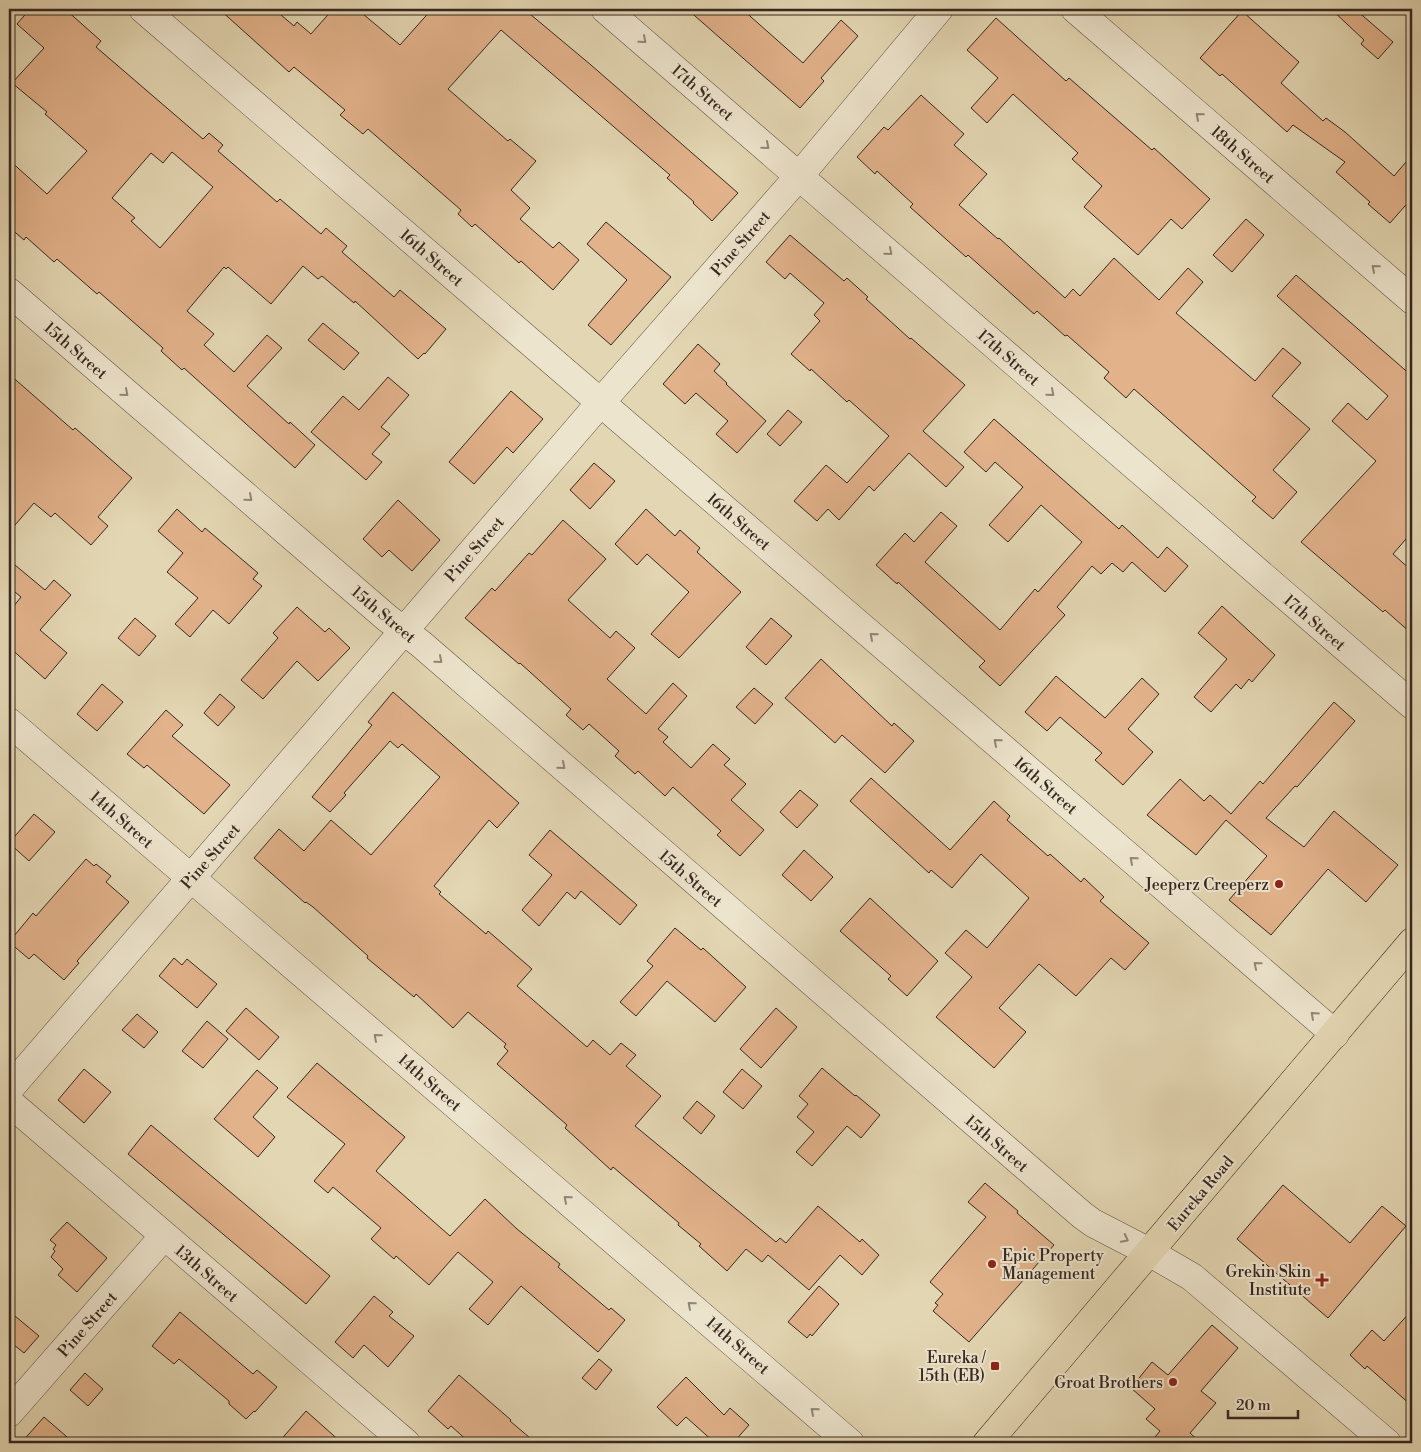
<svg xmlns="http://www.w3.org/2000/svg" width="1421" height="1452" font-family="'Libre Bodoni',serif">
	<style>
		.building { fill: #e2b28b; stroke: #362721; fill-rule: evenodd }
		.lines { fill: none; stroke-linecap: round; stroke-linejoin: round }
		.minor-casing { stroke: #615345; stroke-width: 29 }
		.major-casing { stroke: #362721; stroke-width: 29 }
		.minor { stroke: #ede4cd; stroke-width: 28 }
		.major { stroke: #e3d6b2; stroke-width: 28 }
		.oneway { stroke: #928677 }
		.poi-dot { fill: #8f2418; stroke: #ede4cd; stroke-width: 2 }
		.labels { text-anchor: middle; stroke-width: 4; stroke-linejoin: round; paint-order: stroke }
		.street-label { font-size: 16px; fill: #362721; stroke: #ede4cd }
		.poi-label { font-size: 16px; fill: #362721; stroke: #ede4cd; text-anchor: end }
	</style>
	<rect width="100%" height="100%" fill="#e3d6b2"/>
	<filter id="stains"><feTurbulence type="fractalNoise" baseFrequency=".004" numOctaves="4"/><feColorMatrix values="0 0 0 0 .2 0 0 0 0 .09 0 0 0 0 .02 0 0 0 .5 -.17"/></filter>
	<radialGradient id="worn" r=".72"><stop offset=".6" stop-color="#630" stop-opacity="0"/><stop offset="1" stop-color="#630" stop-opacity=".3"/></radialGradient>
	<path class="building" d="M30 9H65L101 41 96 47 203 139 209 133 223 145 218 151 277 202 280 199 321 234 326 228 347 246 342 252 394 297 400 290 446 329 425 354 424 353 418 359 355 301 354 303 322 276 318 279 303 266 271 304 228 267 226 269 224 267 187 311 214 334 204 345 234 372 267 335 282 348 247 386 289 424 290 422 315 445 295 468 184 368 182 370 161 351 163 348 99 292 97 294 57 259 54 262 26 237 24 240 9 227V160L47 194 87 151 45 114 47 112 12 83 44 48 17 24ZM172 152 213 187 160 248 131 221 135 218 112 198 151 153 163 163Z
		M219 9H274L294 26 297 22 311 34 333 9H357L400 45 432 9H524L591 65 738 193 712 221 693 203 694 202 667 178 670 175 501 30 448 89 508 141 510 139 536 161 511 190 530 208 520 219 553 248 559 242 579 260 553 290 521 261 519 263 475 224 472 227 458 214 461 210 368 129 363 134 340 115 345 110 294 67 289 72Z
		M687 9H742L803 63 841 20 858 36 821 78 824 81 800 108Z
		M1331 9H1355L1393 42 1378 59 1361 44 1364 40Z
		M1242 11 1299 62 1281 83 1323 121 1326 118 1345 132 1394 176 1412 155V198L1390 223 1368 204 1370 202 1336 172 1345 162 1293 125 1287 132 1222 74 1220 76 1200 58Z
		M996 18 1066 81 1069 78 1152 150 1154 148 1210 199 1182 229 1171 219 1138 255 1084 207 1102 186 1072 159 1078 153 1013 94 987 123 971 108 998 78 967 50Z
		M921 95 964 134 954 145 987 174 959 205 998 239 999 238 1065 298 1073 289 1080 296 1114 258 1159 300 1188 268 1203 282 1176 313 1255 381 1283 348 1301 363 1272 396 1310 429 1273 470 1297 492 1273 519 1252 501 1256 497 1134 389 1126 398 1104 378 1109 372 1067 335 1065 336 1037 311 1034 314 968 255 966 257 910 207 913 204 877 171 875 174 857 157 884 127 888 130Z
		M1246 219 1264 235 1232 272 1213 255Z
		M606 222 671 277 611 345 588 325 627 280 587 244Z
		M790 235 844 281 847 278 868 297 866 299 910 339 911 338 965 385 923 431 964 467 946 487 909 453 874 491 869 486 839 520 828 509 817 521 794 501 826 465 847 483 889 436 849 400 847 402 811 369 810 371 791 354 820 321 814 315 824 303 790 273 785 279 766 262Z
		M1296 275 1412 376V532L1393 554 1412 571V634L1385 610 1383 612 1301 542 1376 461 1332 421 1348 403 1367 420 1388 396 1277 296Z
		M323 323 359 353 344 370 308 340Z
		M698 344 720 364 714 371 727 383 726 384 766 421 737 453 716 434 728 421 696 393 685 404 663 384Z
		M9 374 73 430 75 428 132 478 98 517 108 526 91 545 55 513 51 517 34 503 9 532Z
		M388 377 409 395 381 427 390 434 372 454 382 462 366 480 311 432 343 396 359 410Z
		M511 391 543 419 513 453 507 447 474 484 449 462Z
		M788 410 802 422 780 446 767 434Z
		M994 419 1119 529 1122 525 1158 558 1167 547 1188 566 1165 592 1132 562 1123 572 1112 563 1101 574 1092 566 1057 607 1065 615 1000 686 979 667 985 661 898 582 897 584 876 565 905 533 914 542 941 512 957 526 925 562 1000 630 1035 589 1038 592 1082 542 1041 505 1008 542 989 525 1023 487 995 462 986 472 964 452Z
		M594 463 615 481 590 509 570 490Z
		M398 500 440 540 412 571 389 550 382 557 363 539Z
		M177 509 202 532 205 528 258 573 253 579 262 586 229 624 213 610 190 637 175 624 198 598 167 572 183 553 158 531Z
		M646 509 675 536 680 530 700 548 697 552 741 592 679 658 651 634 689 592 647 554 637 565 615 544Z
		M563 520 606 559 568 600 610 638 616 631 635 648 607 679 646 714 673 683 687 696 658 729 668 737 663 742 691 768 713 744 730 759 724 765 746 784 731 800 764 830 740 856 717 835 721 831 673 787 665 796 638 771 635 774 615 756 619 751 589 724 583 730 566 715 571 709 520 663 519 664 465 618 492 588 495 591 529 553 532 555Z
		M9 560 45 590 54 580 71 595 40 630 67 653 45 679 9 647V612L21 597 9 587Z
		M1222 606 1275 655 1252 682 1249 679 1241 689 1236 684 1211 712 1194 697 1227 659 1198 633Z
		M297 607 325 632 329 628 350 648 318 681 297 661 263 699 241 680 278 638 273 633Z
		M135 618 156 636 139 656 118 638Z
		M771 618 792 636 766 665 746 647Z
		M821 659 892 726 894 723 914 741 885 773 842 735 835 743 785 698Z
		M1056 676 1105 718 1142 678 1159 694 1128 729 1153 752 1123 785 1095 760 1102 753 1060 717 1047 731 1025 712Z
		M102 684 123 702 97 731 77 714Z
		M754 688 773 704 755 724 736 707Z
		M393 692 519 803 497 828 489 820 434 886 441 892 439 894 486 934 488 931 532 969 517 986 587 1047 593 1040 610 1055 621 1043 636 1055 626 1066 661 1096 635 1126 776 1242 780 1238 786 1243 818 1206 860 1242 862 1239 879 1255 862 1275 840 1255 809 1290 768 1255 762 1262 746 1249 727 1271 699 1246 701 1244 678 1225 679 1223 613 1167 611 1170 600 1160 565 1128 567 1125 497 1064 508 1051 504 1047 506 1044 468 1012 453 1028 416 994 414 997 367 958 368 956 313 907 306 902 305 903 254 858 279 829 304 851 331 820 371 855 440 777 402 744 398 748 390 741 344 793 346 795 330 812 312 797 372 725 368 722Z
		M220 694 235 707 218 726 204 713Z
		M1334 702 1355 721 1297 787 1295 786 1266 818 1304 847 1334 811 1398 865 1366 902 1328 869 1271 935 1229 900 1267 856 1226 820 1196 855 1147 815 1180 779 1204 801 1210 795 1231 814 1260 781 1263 784Z
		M166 710 183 725 172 736 230 785 204 814 147 765 144 768 127 754Z
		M871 778 950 850 994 801 1010 816 1007 820 1048 856 1050 854 1081 882 1084 878 1104 897 1100 901 1149 943 1125 970 1111 958 1076 996 1039 964 999 1008 1026 1032 994 1068 936 1017 972 977 945 953 966 930 987 948 1029 898 981 854 952 888 931 870 929 873 850 801Z
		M800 790 818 805 797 828 780 812Z
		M34 814 55 832 29 861 9 843Z
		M550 830 637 905 620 925 581 891 575 899 567 892 539 926 522 910 552 875 529 855Z
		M804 850 833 877 811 901 782 875Z
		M86 859 94 866 96 864 111 876 106 882 129 902 77 961 79 963 64 980 34 954 29 959 9 942 33 913 36 916Z
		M870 898 938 961 907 996 888 979 891 976 840 931Z
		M675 928 701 950 703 948 746 987 715 1022 667 981 636 1016 620 1002 653 966 647 961Z
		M174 958 182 965 187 959 217 984 197 1008 159 976Z
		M246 1008 279 1037 259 1060 226 1031Z
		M776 1008 797 1027 761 1068 740 1049Z
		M137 1014 158 1032 144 1048 122 1030Z
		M207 1021 228 1039 203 1068 182 1051Z
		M317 1063 405 1137 376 1171 450 1236 485 1199 517 1229 560 1264 558 1267 609 1310 611 1308 625 1320 598 1352 521 1286 488 1325 469 1309 493 1282 458 1252 429 1285 396 1256 394 1259 371 1239 381 1228 333 1187 328 1193 314 1181 345 1144 287 1097Z
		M822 1068 855 1096 856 1095 880 1115 861 1138 847 1126 812 1166 796 1152 814 1132 797 1117 808 1104 799 1096Z
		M84 1069 111 1092 84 1123 58 1100Z
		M742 1069 762 1086 743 1109 723 1092Z
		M257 1070 278 1088 253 1117 275 1137 258 1157 214 1119Z
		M697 1101 715 1116 701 1134 683 1118Z
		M151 1125 330 1276 306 1304 128 1154Z
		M985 1183 1018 1211 1017 1213 1054 1245 969 1342 933 1311 938 1305 935 1303 943 1294 930 1282 986 1217 968 1202Z
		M1283 1185 1350 1243 1382 1206 1406 1226 1328 1318 1237 1239Z
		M67 1222 107 1258 77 1292 58 1275 63 1269 51 1257 55 1251 53 1249 56 1245 50 1240Z
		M819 1286 839 1304 812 1336 810 1334 807 1338 788 1322Z
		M374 1296 393 1312 389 1316 414 1336 388 1367 364 1345 353 1358 335 1342Z
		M1412 1310V1406L1367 1366 1365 1369 1350 1355 1372 1330 1384 1341Z
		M9 1311 39 1336 24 1353 9 1341Z
		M180 1312 253 1374 257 1370 277 1387 255 1412 254 1411 246 1419 229 1404V1401L179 1359 174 1364 152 1346Z
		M1212 1325 1238 1348 1201 1391 1216 1403 1190 1433 1201 1443H1150L1160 1431 1146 1419 1155 1409 1131 1388 1152 1362 1168 1375Z
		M599 1359 612 1370 596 1390 582 1378Z
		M85 1373 103 1389 88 1406 70 1390Z
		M459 1375 511 1420 510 1421 536 1443H470L451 1426 448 1429 428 1411Z
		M686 1377 724 1415 730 1408 749 1425 733 1443H715L686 1417 677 1426 657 1407Z
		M306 1411 342 1443H278Z
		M44 1417 74 1443H21Z"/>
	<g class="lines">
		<defs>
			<path id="minor" d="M143 9 1335 1034
				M605 9 1412 705
				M1075 9 1412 300
				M9 292 387 618 421 644 1082 1215 1093 1223 1149 1252 1192 1277 1387 1443
				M9 722 850 1443
				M9 1089 601 402 800 175 939 9
				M9 1102 406 1443
				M9 1413 164 1236"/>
			<path id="major" d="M987 1443 1412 942"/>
		</defs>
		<use href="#minor" class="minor-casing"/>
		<use href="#major" class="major-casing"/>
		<use href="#minor" class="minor"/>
		<use href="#major" class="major"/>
	</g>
	<defs><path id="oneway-chevron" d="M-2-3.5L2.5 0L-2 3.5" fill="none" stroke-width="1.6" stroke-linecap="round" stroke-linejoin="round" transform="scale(1.25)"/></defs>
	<g class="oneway">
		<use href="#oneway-chevron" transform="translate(643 40) rotate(41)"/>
		<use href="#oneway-chevron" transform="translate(1199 116) rotate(-139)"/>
		<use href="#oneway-chevron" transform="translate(766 146) rotate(41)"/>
		<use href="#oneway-chevron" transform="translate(889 252) rotate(41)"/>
		<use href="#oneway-chevron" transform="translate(1375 268) rotate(-139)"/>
		<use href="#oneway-chevron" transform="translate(125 393) rotate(41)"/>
		<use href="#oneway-chevron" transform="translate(1051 393) rotate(41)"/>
		<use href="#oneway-chevron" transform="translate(249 498) rotate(41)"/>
		<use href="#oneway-chevron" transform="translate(873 636) rotate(-139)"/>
		<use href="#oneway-chevron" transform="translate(439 660) rotate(41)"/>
		<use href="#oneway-chevron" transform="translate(997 742) rotate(-139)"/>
		<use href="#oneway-chevron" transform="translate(562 766) rotate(41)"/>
		<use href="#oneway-chevron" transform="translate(1133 860) rotate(-139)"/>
		<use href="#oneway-chevron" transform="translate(1257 965) rotate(-140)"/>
		<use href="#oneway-chevron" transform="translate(1314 1015) rotate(-138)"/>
		<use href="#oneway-chevron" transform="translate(377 1037) rotate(-139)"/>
		<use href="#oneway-chevron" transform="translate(567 1199) rotate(-139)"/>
		<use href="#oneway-chevron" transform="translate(1125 1239) rotate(27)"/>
		<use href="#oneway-chevron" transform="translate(691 1305) rotate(-139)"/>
		<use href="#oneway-chevron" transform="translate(814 1411) rotate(-139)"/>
	</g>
	<g class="poi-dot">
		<circle cx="1279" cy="884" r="5"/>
		<circle cx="992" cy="1264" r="5"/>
		<path d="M1319.5 1272.5h5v5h5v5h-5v5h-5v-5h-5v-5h5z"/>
		<rect x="990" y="1361" width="10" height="10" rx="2.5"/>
		<circle cx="1173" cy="1382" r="5"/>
	</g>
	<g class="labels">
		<g class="street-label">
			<text transform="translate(703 92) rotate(41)" y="6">17th Street</text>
			<text transform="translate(1243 154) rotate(41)" y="6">18th Street</text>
			<text transform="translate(740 243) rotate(-49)" y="6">Pine Street</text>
			<text transform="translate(432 257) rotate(41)" y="6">16th Street</text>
			<text transform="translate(76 350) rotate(41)" y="6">15th Street</text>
			<text transform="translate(1009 357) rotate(41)" y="6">17th Street</text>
			<text transform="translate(739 521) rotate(41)" y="6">16th Street</text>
			<text transform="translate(474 549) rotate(-49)" y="6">Pine Street</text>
			<text transform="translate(384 614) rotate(40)" y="6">15th Street</text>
			<text transform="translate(1315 622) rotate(41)" y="6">17th Street</text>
			<text transform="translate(1046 785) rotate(41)" y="6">16th Street</text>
			<text transform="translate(122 819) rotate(41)" y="6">14th Street</text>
			<text transform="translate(210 856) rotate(-49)" y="6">Pine Street</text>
			<text transform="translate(691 878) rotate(41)" y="6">15th Street</text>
			<text transform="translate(430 1082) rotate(41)" y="6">14th Street</text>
			<text transform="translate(997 1143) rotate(41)" y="6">15th Street</text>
			<text transform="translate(1200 1193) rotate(-50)" y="6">Eureka Road</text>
			<text transform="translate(207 1273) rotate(41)" y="6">13th Street</text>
			<text transform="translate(87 1324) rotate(-49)" y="6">Pine Street</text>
			<text transform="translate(738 1345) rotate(41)" y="6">14th Street</text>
		</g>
		<g class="poi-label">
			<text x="1269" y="890">Jeeperz Creeperz</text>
			<text x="1002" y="1261" text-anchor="start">Epic Property<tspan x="1002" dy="18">Management</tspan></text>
			<text x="1311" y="1277">Grekin Skin<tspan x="1311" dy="18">Institute</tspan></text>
			<text x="985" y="1363">Eureka /<tspan x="985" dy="18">15th (EB)</tspan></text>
			<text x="1163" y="1388">Groat Brothers</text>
		</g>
	</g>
	<rect width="1421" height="1452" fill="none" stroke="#e3d6b2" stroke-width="30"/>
	<rect x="10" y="10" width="1401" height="1432" fill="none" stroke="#362721" stroke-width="2.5"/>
	<rect x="15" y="15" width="1391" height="1422" fill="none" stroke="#362721"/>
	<path d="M1228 1410v8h70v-8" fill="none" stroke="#362721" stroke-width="2.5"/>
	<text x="1236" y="1410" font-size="15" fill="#362721" stroke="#ede4cd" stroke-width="4" paint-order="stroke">20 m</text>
	<rect width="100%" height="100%" filter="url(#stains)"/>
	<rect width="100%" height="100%" fill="url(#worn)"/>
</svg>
